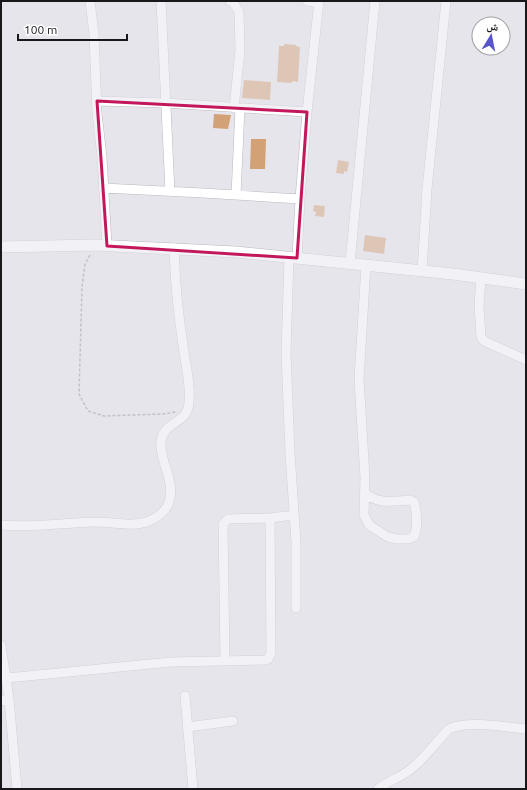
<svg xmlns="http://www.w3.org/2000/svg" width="527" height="790" font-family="Ubuntu,'Noto Naskh Arabic',sans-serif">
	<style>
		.building { fill: #d3a176 }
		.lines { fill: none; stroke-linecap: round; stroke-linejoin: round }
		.minor-casing { stroke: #bab8c0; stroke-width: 10 }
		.major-casing { stroke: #bab8c0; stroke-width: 12 }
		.path { stroke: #959499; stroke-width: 1.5; stroke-dasharray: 3 2; stroke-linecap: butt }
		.minor { stroke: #fff; stroke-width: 9 }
		.major { stroke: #fff; stroke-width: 11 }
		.marked { fill: none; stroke: #c2185b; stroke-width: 3; stroke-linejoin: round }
	</style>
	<rect width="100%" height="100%" fill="#e7e5ec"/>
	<path class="building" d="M284 44 296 45V46L300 47 298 82 292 81V83L277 82 279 46H284Z
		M244 80 271 82 270 100 242 98Z
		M214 114 231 115 228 129 213 128Z
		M251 139H266L265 169H250Z
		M338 160 349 162 347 172 344 171V174L336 173Z
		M314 205 325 206 324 217 315 216 316 212 313 211Z
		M365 235 386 238 384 254 363 251Z"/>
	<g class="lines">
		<defs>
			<path id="minor" d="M90 1 94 34 97 113 102 157 107 246
				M161 1 170 192
				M230 1 233 2 239 12 240 50 234 108
				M307 1 319 3
				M97 101 165 103 307 112
				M103 188 203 193 300 199
				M236 195 240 108
				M289 257 286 353 290 453 296 542V608
				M297 258 300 199 307 112 319 1
				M350 263 375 1
				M422 271 427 189 446 1
				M481 278 479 306 481 337 484 341 526 360
				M365 493C378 505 394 501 410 500L414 502C417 512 418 527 414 537L408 539H397L388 537 369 525 364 515 365 478 359 379 366 265
				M270 518 294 515
				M1 525C31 528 62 523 92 522 110 521 131 528 149 521 159 517 168 509 170 498 174 479 159 460 161 441 164 420 188 425 189 402 191 383 185 363 183 345 178 313 175 280 174 248
				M1 645 9 699 1 701
				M7 678 171 662 265 660 268 659 271 653 270 518 228 519 223 524 225 661
				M185 696 193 789
				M9 699 17 789
				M187 727 233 721
				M378 789C388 781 402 777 412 768 426 757 436 742 449 729 467 720 505 727 526 729"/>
			<path id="major" d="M1 247 94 245 236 252 453 274 526 284"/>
		</defs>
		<use href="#minor" class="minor-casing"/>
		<use href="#major" class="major-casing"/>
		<path class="path" d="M90 255 85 264 82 287 79 394 88 411 104 416 163 414 176 412"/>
		<use href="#minor" class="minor"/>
		<use href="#major" class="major"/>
	</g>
	<path d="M0 0H527V790H0ZM97 101 307 112 297 258 107 246Z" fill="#e7e5ec" fill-opacity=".55" fill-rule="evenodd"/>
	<path class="marked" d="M97 101 307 112 297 258 107 246Z"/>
	<rect width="527" height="790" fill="none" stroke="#18171a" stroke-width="4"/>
	<g transform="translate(491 36) rotate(10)"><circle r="19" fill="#ffffff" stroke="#a3a2a3"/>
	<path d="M0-3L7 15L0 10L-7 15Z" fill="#5854cc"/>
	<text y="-6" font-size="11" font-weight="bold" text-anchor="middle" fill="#18171a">ش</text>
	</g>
	<path d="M18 34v6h109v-6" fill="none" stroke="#18171a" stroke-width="2"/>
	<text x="24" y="34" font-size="12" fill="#18171a" stroke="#ffffff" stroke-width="3" paint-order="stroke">100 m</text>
</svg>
